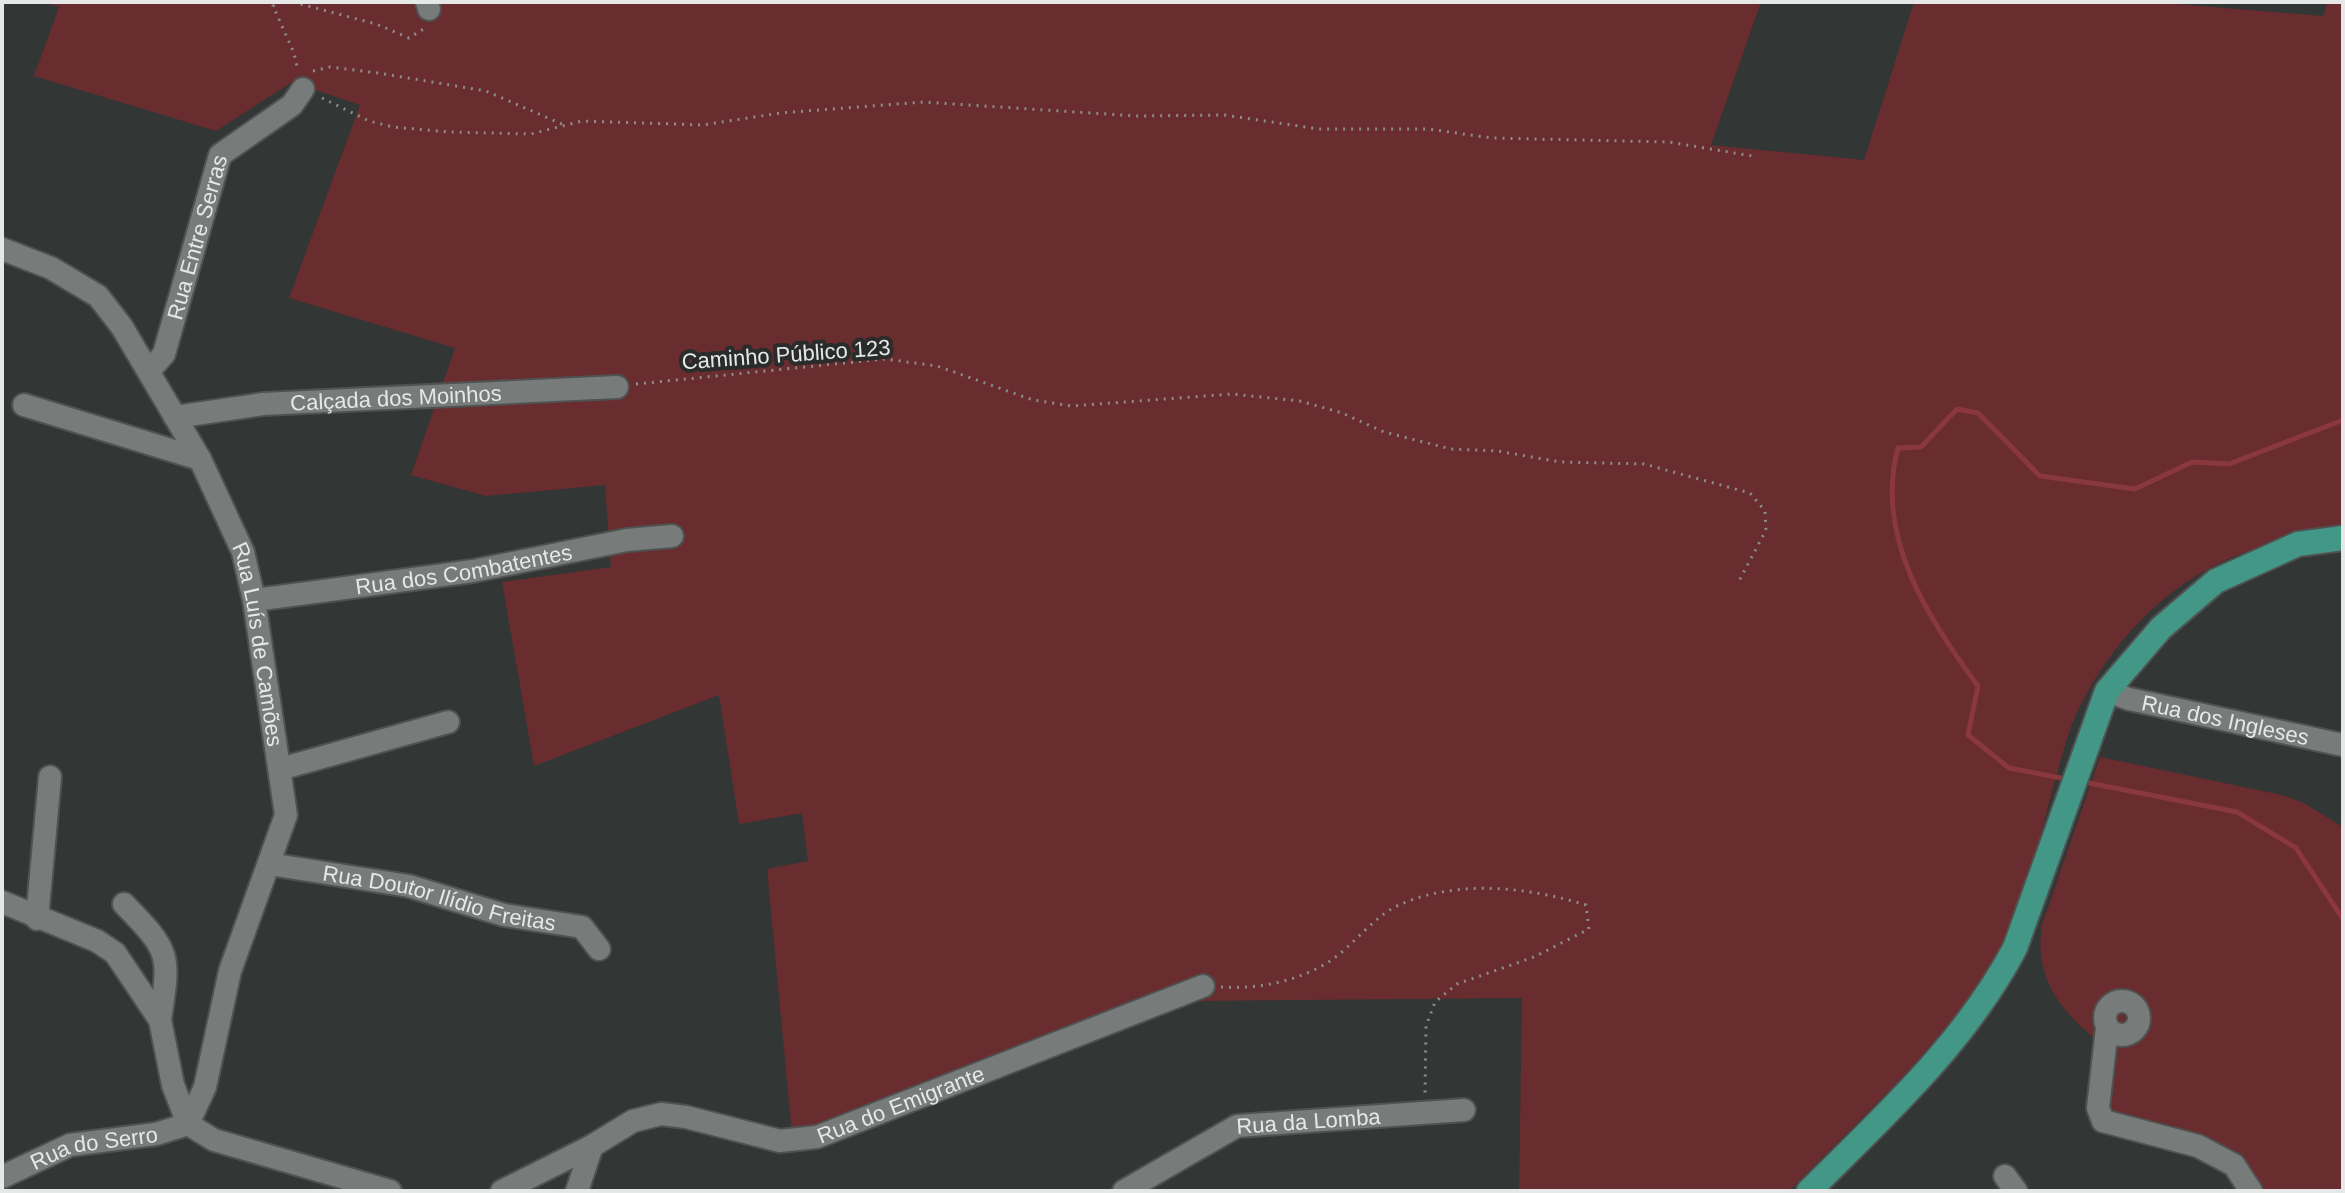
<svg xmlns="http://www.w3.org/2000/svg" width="2345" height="1193" font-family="Arial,sans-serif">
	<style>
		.green { fill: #692c2f }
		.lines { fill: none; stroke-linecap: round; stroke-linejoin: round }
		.stream { stroke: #89383d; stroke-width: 5 }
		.minor-casing { stroke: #4f5251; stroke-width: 26 }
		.major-casing { stroke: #4f5251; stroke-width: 28 }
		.path { stroke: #8b8e8d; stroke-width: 3; stroke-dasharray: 2 6; stroke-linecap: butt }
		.minor { stroke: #777b7a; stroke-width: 22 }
		.major { stroke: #439787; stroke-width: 24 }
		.labels { text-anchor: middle; stroke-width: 8; stroke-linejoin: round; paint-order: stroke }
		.street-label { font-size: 22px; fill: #e6e8e7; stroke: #292c2b }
	</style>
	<rect width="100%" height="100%" fill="#323635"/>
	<path class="green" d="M45 2H1761L1711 145 1864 160 1914 2H2152L2323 16 2328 2H2343V534C2315 538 2286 540 2258 548 2172 574 2107 643 2072 724 2049 790 2035 877 2005 938 1957 1034 1863 1114 1789 1191H1519L1522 998 1198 1001 858 1130 793 1145 767 869 808 861 802 813 739 824 719 695 534 766 502 582 611 567 605 485 486 496 411 475 455 348 289 298 360 105 292 82 216 131 34 76 59 7Z
		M2100 757 2282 795 2304 803 2343 827V1191H2264L2242 1161 2116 1116 2107 1103 2110 1050C2066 1018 2033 983 2042 925Z"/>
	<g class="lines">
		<path class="stream" d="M2066 779 2009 768 1968 735 1978 686C1928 618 1874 536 1898 448L1921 447 1957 409 1978 413 2040 476 2135 489 2192 462 2229 464 2343 420
			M2084 782 2237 812 2296 848 2343 919"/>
		<defs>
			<g id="minor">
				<path d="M427 2 429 9"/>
				<path id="s1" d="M2 249 51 268 98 296 122 327 200 459 243 552 254 600 286 815 230 971 205 1087 188 1124"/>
				<path id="s2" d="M149 371 164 354 220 155 292 105 303 89"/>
				<path d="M24 405 200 459"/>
				<path id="s3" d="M175 417 263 404 617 387"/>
				<path id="s4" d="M254 600 473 571 627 540 672 536"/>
				<path id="s5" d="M2107 691 2129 699 2343 745"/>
				<path d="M280 769 448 722"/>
				<path id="s6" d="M269 864 409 886 504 915 582 927 599 949"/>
				<path d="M2 902 97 941 115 953 160 1020 173 1085 188 1124"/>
				<path d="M124 904C171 952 170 954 160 1020"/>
				<path d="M37 919 50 777"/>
				<circle cx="2122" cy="1018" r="17"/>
				<path d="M2107 1028 2098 1108 2103 1121 2198 1146 2234 1165 2251 1191"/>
				<path d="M188 1124 214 1140 390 1191"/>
				<path id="s7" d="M592 1146 633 1121 661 1114 686 1117 780 1141 817 1137 1203 986"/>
				<path d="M2005 1176 2016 1191"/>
				<path id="s8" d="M2 1177 70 1145 156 1134 188 1124"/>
				<path d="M502 1191 592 1146 577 1191"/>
				<path id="s9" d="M1124 1191 1237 1126 1464 1110"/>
			</g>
			<path id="major" d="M1809 1191C1885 1115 1964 1044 2015 948L2107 691 2161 628 2216 581 2298 544 2343 538"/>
		</defs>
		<use href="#minor" class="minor-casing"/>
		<use href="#major" class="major-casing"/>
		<path class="path" d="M282 2 273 6 294 53 298 71
			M293 2 376 24 409 38 425 28
			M313 71 330 67 378 73 486 91 564 125
			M322 98 369 121 393 127 449 132 531 134 582 121 703 125 780 113 923 102 1137 116 1224 115 1319 129H1428L1492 138 1669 142 1752 156
			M636 384 885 359 937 366 1033 400 1071 406 1232 394 1300 401 1342 413 1384 432 1451 449 1498 451 1560 462 1644 464 1750 493 1765 511 1766 530 1739 581
			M1221 987C1258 989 1295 982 1327 963 1353 947 1371 918 1399 905 1457 879 1528 887 1586 905L1589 929 1534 957 1457 984 1435 1002 1426 1026 1425 1093"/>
		<use href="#minor" class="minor"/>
		<use href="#major" class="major"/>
	</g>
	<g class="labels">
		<g class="street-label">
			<text dy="8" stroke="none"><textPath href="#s2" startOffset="144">Rua Entre Serras</textPath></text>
			<text transform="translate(786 354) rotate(-4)" y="8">Caminho Público 123</text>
			<text dy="8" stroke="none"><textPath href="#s3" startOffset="222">Calçada dos Moinhos</textPath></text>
			<text dy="8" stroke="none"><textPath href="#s4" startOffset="212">Rua dos Combatentes</textPath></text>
			<text dy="8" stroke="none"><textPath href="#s1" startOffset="496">Rua Luís de Camões</textPath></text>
			<text dy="8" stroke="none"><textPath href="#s5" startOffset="122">Rua dos Ingleses</textPath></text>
			<text dy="8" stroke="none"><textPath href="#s6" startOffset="174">Rua Doutor Ilídio Freitas</textPath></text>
			<text dy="8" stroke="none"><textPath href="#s7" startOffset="326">Rua do Emigrante</textPath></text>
			<text dy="8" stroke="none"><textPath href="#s9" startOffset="202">Rua da Lomba</textPath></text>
			<text dy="8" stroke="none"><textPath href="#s8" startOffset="98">Rua do Serro</textPath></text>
		</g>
	</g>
	<rect width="2345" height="1193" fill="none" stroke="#e6e8e7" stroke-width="8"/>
</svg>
